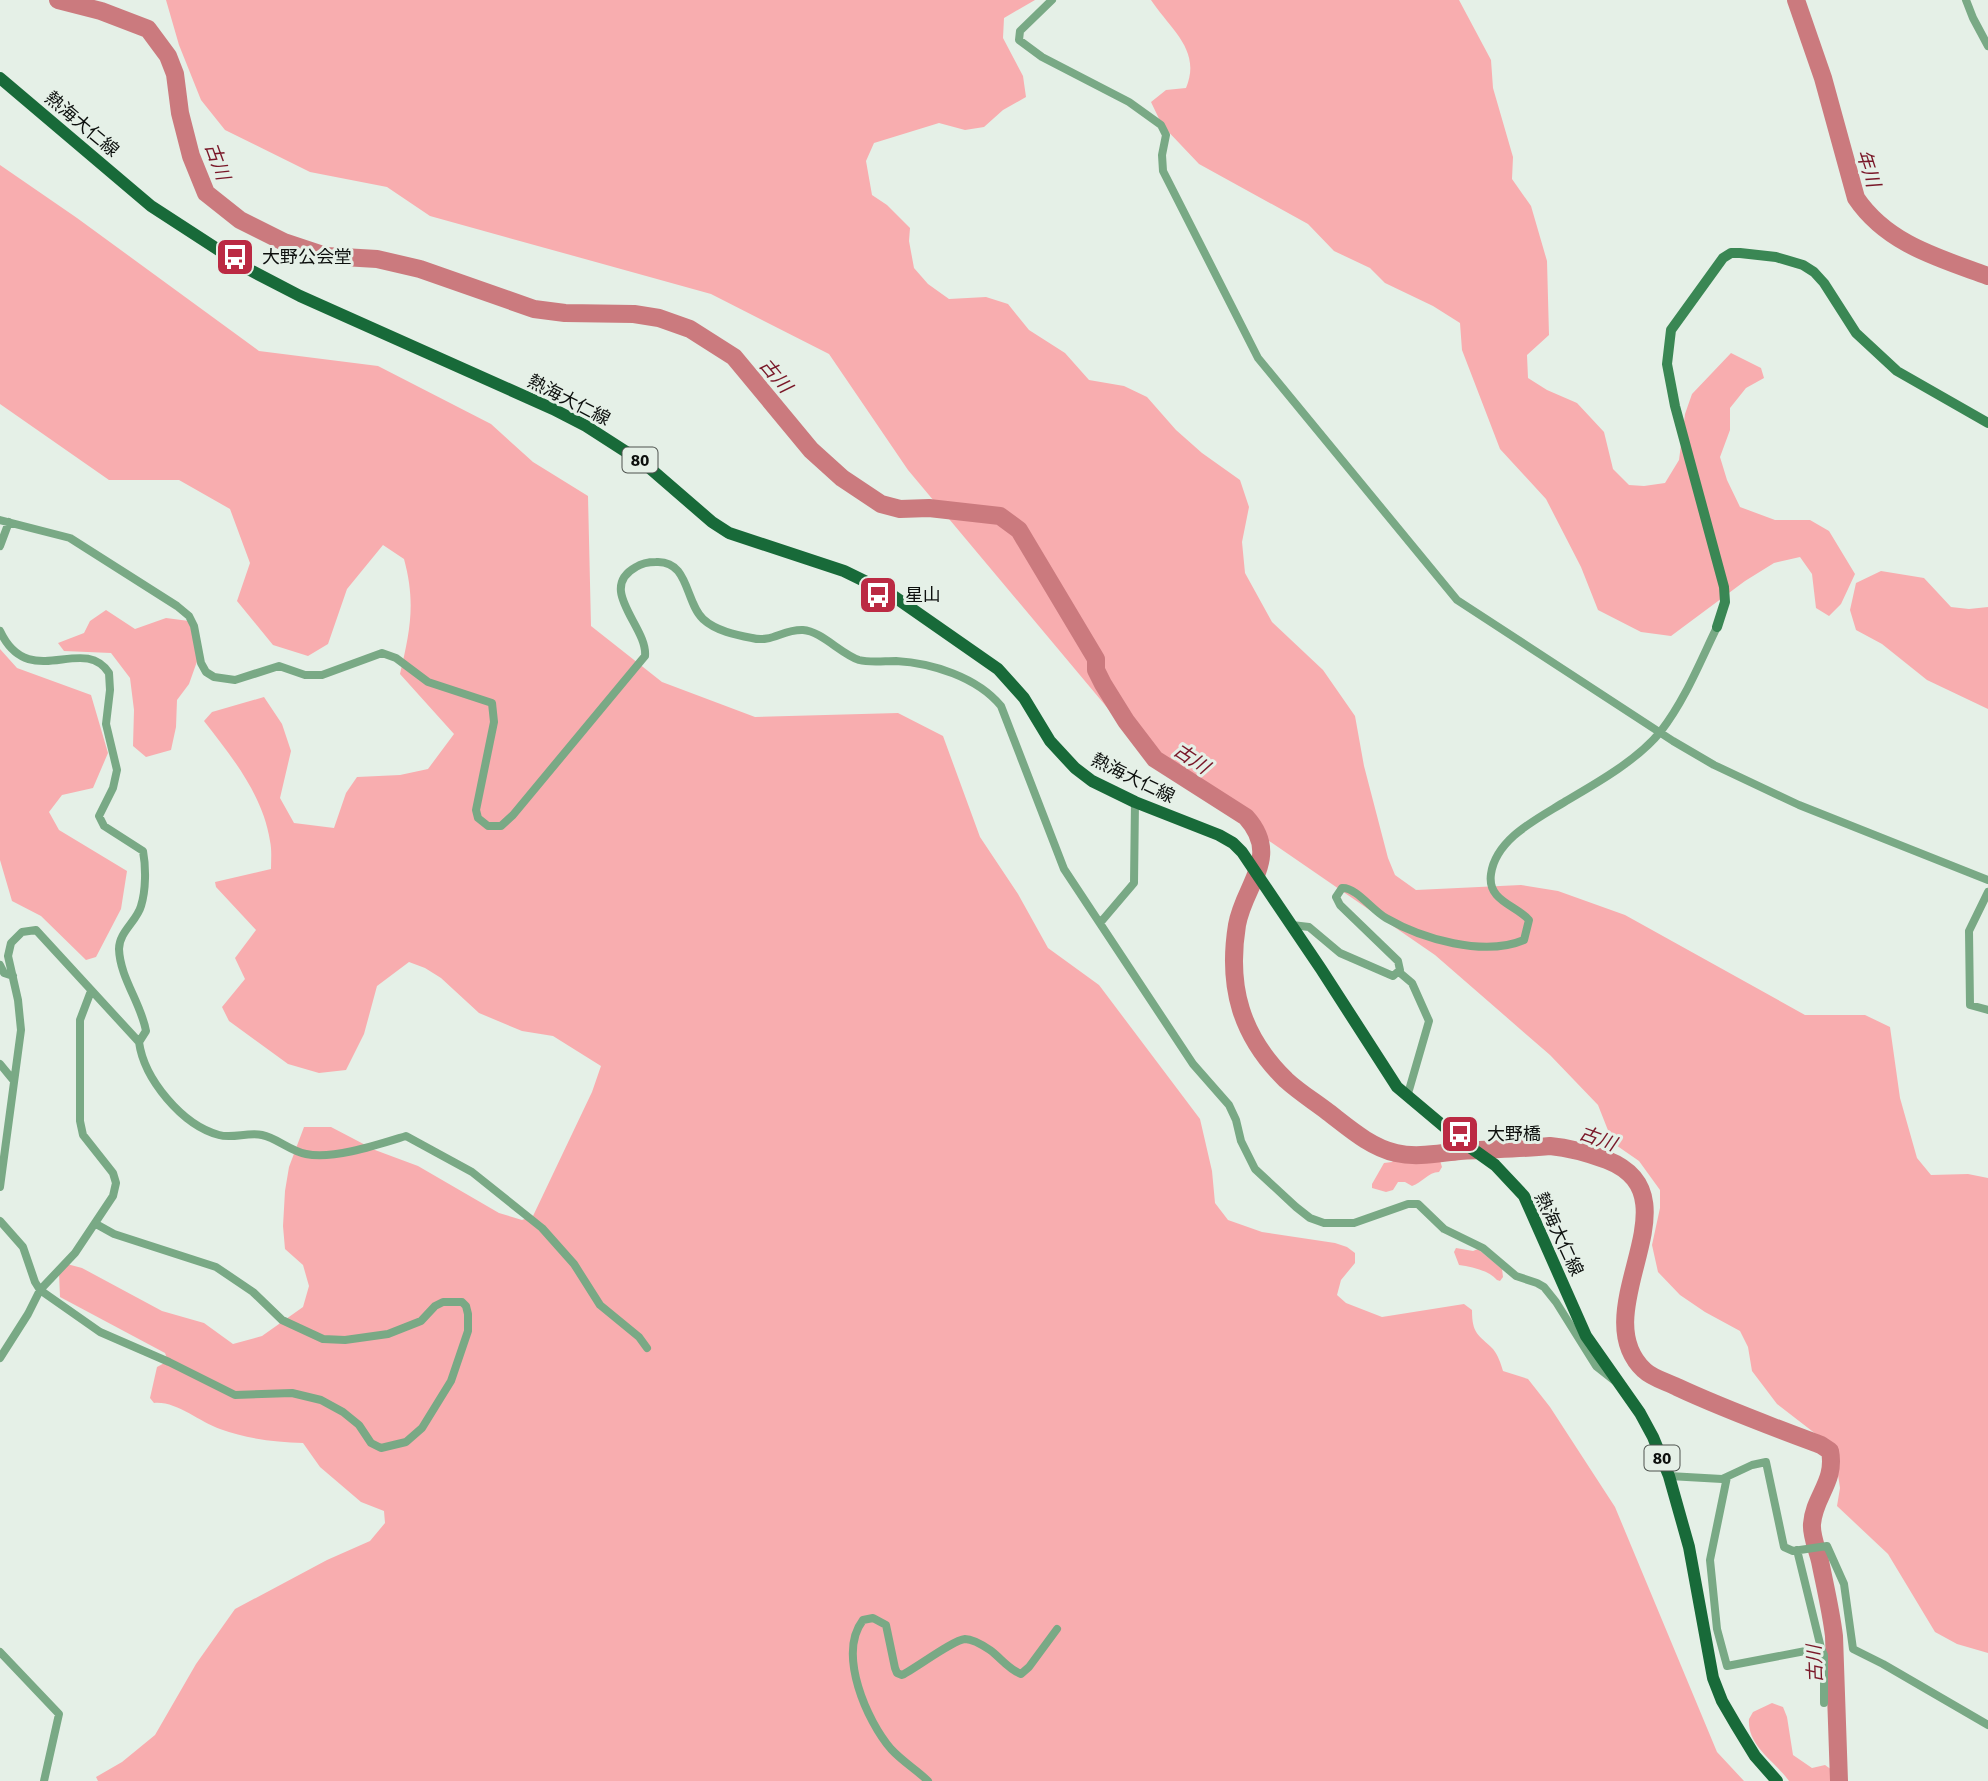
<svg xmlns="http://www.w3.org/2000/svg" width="1988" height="1781" font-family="'Fira Sans','Noto Sans JP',sans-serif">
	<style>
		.green { fill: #f8adaf }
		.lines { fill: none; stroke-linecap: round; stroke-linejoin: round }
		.river { stroke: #cb7a7e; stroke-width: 18 }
		.street { stroke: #79a985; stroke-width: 8 }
		.secondary { stroke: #3a8754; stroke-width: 10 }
		.primary { stroke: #186a39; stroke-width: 12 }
		.labels { text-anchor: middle; stroke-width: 6; stroke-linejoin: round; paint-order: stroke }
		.shield { fill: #e5f0e7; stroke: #4e534f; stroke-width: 2 }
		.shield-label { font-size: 16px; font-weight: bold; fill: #0d100e }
		.street-label { font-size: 18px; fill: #0d100e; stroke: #e5f0e7 }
		.poi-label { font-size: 18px; fill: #0d100e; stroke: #e5f0e7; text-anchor: start }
		.water-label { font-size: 19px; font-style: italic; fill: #791728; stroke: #e5f0e7 }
	</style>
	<rect width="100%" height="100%" fill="#e5f0e7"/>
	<path class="green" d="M166 0H1035L1004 18 1003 38 1023 76 1026 97 1003 110 984 127 965 130 939 123 874 143 866 161 872 195 887 205 910 228 909 241 914 268 928 284 949 299 986 297 1008 304 1029 330 1065 353 1089 380 1124 386 1147 397 1176 430 1202 453 1240 480 1249 507 1242 542 1245 573 1272 622 1323 670 1355 716 1364 766 1388 858 1395 875 1416 890 1521 885 1558 891 1625 915 1805 1015H1865L1890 1027 1900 1098 1917 1158 1931 1175 1968 1174 1988 1178V1653L1957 1644 1935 1632 1888 1554 1837 1506 1840 1488 1834 1448 1777 1404 1752 1371 1748 1347 1740 1331 1705 1312 1680 1295 1658 1272 1652 1245 1660 1208V1190L1639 1161 1613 1143 1598 1105 1550 1055 1435 955 1259 834 1171 769 1110 711 908 470 829 354 711 294 430 216 387 187 310 172 225 130 201 100 179 45Z
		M1151 0H1459L1491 60 1493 88 1513 157 1512 179 1531 206 1547 261 1549 335 1527 355 1528 378 1547 390 1577 403 1604 432 1613 469 1629 485 1644 486 1665 483 1679 460 1685 414 1692 394 1731 353 1761 368 1764 378 1746 388 1730 408V430L1720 457 1727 480 1740 507 1775 520H1810L1829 531 1855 574 1841 604 1829 616 1816 608 1812 574 1800 557 1774 563 1745 581 1671 636 1641 632 1598 610 1581 567 1546 499 1500 449 1462 350 1460 323 1433 306 1385 283 1370 268 1334 251 1308 224 1199 164 1162 125 1151 102 1166 90 1186 88C1202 50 1170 29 1151 0Z
		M0 165 77 218 259 351 378 366 491 424 533 462 588 496 591 626 662 682 755 717 898 713 943 736 980 837 1018 894 1048 948 1099 985 1200 1119 1212 1171 1215 1203 1228 1220 1262 1232 1335 1243 1347 1247 1355 1253V1263L1341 1280 1337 1295 1346 1303 1382 1317 1464 1304 1472 1310C1472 1334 1478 1334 1493 1349 1498 1355 1501 1364 1503 1371L1528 1379 1550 1407 1615 1507 1717 1752 1744 1781H98L96 1777 122 1762 155 1735 196 1664 235 1609 327 1560 370 1541 385 1523 384 1511 361 1502 320 1467 303 1443C275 1442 247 1439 220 1429 199 1422 177 1401 154 1403L150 1398 157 1367 168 1361 165 1353 60 1297 59 1273 67 1264 82 1268 162 1311 204 1323 233 1344 262 1336 303 1307 309 1286 303 1265 285 1249 283 1226 285 1191 289 1167 304 1127H331L375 1150 418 1166 499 1213 522 1220 533 1216 592 1092 601 1066 553 1036 522 1031 479 1013 441 978 425 968 409 962 377 986 364 1034 346 1070 319 1073 288 1064 229 1021 222 1007 245 979 235 958 256 930 216 887 215 882 271 869C271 860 272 850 270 841 263 795 232 757 204 721L212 712 264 697 282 724 291 751 280 798 294 823 334 828 346 793 357 777 400 775 428 769 454 734 400 674C410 631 416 603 404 559L383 545 347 589 328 644 308 656 273 645 237 601 250 563 230 509 179 480H109L0 404Z
		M1881 571 1924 578 1951 607 1969 609 1988 607V709L1927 680 1882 644 1856 630 1850 610 1856 583Z
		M106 610 135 629 166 618 189 621 200 653 189 684 177 700 176 727 171 750 146 757 133 746 134 710 130 678 111 653 64 651 58 643 84 633 90 621Z
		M0 649 17 668 91 695 108 753 93 788 62 795 49 812 59 830 127 871 121 909 96 957 86 960 41 916 12 901 0 860Z
		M1428 1157H1439L1442 1167 1439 1172C1428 1172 1422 1183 1412 1186L1405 1182H1398L1393 1190 1386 1192 1372 1188V1184L1384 1163 1392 1162 1396 1158Z
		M1456 1248 1473 1251 1478 1249 1502 1269 1503 1277 1500 1281 1497 1280C1488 1270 1472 1267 1459 1265L1454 1252Z
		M1772 1703 1783 1707 1787 1717 1793 1755 1812 1768 1825 1765 1832 1770 1835 1781H1789C1775 1761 1747 1746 1749 1719L1753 1712Z"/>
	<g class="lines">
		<path class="river" d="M58 0 101 11 148 29 168 56 175 74 180 113 191 156 206 193 240 220 284 242 326 256 377 259 420 269 534 309 565 313 634 314 659 318 690 329 734 357 811 450 842 478 881 504 900 509 929 508 1000 516 1019 530 1096 659V670L1103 684 1126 721 1155 759 1246 817C1282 857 1244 884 1237 925 1227 987 1241 1036 1286 1080 1299 1092 1315 1102 1328 1112 1349 1128 1370 1147 1396 1153 1417 1158 1439 1153 1460 1151 1490 1149 1520 1149 1550 1146 1571 1148 1588 1153 1607 1160 1701 1197 1582 1311 1644 1370 1652 1378 1667 1382 1677 1387 1724 1409 1773 1427 1821 1445L1830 1451C1836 1482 1814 1496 1812 1524 1811 1535 1817 1549 1820 1561 1825 1586 1831 1611 1834 1636L1839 1781
			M1796 0 1823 78 1856 198C1887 244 1939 258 1988 276"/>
		<path class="street" d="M1052 0 1020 31 1019 40 1042 57 1129 102 1161 125 1166 135 1162 155 1163 171 1258 358 1457 600 1673 741 1714 765 1799 805 1988 880
			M1966 0 1973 18 1988 46
			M0 520 70 538 177 606 189 616 194 626 201 663 206 672 214 677 235 680 279 666 305 675H322L382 653 396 658 428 682 492 703 494 722 476 810 478 818 488 826H501L513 815 645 656C648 627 596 589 636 567 642 563 649 562 656 562 689 560 685 602 703 619 716 631 736 635 752 638 772 643 783 629 803 630 821 631 841 654 859 660 870 663 884 661 896 661 932 663 977 677 1001 706L1064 869 1193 1064 1229 1105 1236 1120 1241 1141 1255 1169 1296 1207 1310 1218 1324 1223H1354L1408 1204H1418L1444 1229 1483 1248 1516 1276 1537 1283 1544 1287 1556 1302 1596 1366 1615 1381
			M0 546 9 522
			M0 631C29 693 83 633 109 673L110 690 106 724 117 770 113 788 99 816 104 826 143 851C146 867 146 890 141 906 137 921 119 932 119 949 120 978 141 1003 146 1031L139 1042
			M1988 892 1969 931 1970 1005 1988 1010
			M1100 923 1134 883 1135 802
			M1292 925 1309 927 1340 953 1393 976 1400 970 1398 961 1340 905 1336 897 1342 888C1356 887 1372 910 1386 918 1422 939 1484 957 1524 940L1529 920C1516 905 1487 901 1491 874 1496 838 1539 818 1566 801 1597 783 1639 759 1661 731 1685 700 1700 662 1717 627
			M0 965 4 973 13 976
			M1399 972 1412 983 1429 1021 1407 1097
			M0 1064 14 1081
			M0 1187 21 1030 18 1000 8 956 11 943 22 932 36 930 139 1042C144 1079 182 1125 219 1135 232 1139 248 1132 262 1135 277 1138 290 1151 306 1154 333 1160 380 1144 406 1136L472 1172 542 1228 574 1264 600 1305 639 1337 647 1348
			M0 1221 23 1247 35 1282 40 1290 100 1332 169 1362 235 1395 292 1393 321 1400 343 1412 359 1425 371 1443 381 1448 406 1442 422 1428 451 1381 468 1331V1314L466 1306 462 1302H443L435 1306 421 1321 388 1334 345 1340 323 1339 282 1320 253 1292 216 1267 114 1234 96 1224
			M0 1358 28 1314 40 1290 75 1253 113 1196 116 1183 113 1173 83 1135 80 1121V1020L91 991
			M1669 1476 1722 1479 1752 1465 1766 1462 1784 1547 1793 1551 1827 1546 1844 1584 1853 1649 1883 1664 1988 1725
			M1727 1477 1710 1560 1717 1629 1727 1666 1821 1648 1797 1550
			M1821 1648 1824 1655V1703
			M0 1652 59 1714 44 1781
			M928 1781C916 1769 904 1763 891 1749 867 1721 837 1654 863 1620L873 1618 886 1625 895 1668 897 1673 902 1675C916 1668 953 1640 965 1639 973 1639 984 1646 990 1650 1001 1658 1008 1669 1021 1674L1029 1667 1057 1629"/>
		<path class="secondary" d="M1717 627 1725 602 1724 587 1675 406 1667 364 1671 330 1723 258 1731 253H1740L1776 257 1803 265 1814 272 1824 283 1856 333 1897 371 1988 423"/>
		<path class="primary" d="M0 78 151 206 248 269 300 296 553 409 586 426 645 464 712 522 729 533 844 571 889 593 998 669 1024 698 1050 741 1075 768 1092 781 1135 802 1219 835 1233 843 1242 852 1321 969 1397 1087 1460 1140 1495 1165 1524 1196 1586 1336 1640 1413 1653 1437 1669 1476 1689 1547 1713 1678 1722 1701 1736 1725 1755 1756 1777 1781"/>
	</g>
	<defs>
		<symbol id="bus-square" viewBox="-11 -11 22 22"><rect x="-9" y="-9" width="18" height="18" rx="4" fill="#bb2a43" stroke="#e5f0e7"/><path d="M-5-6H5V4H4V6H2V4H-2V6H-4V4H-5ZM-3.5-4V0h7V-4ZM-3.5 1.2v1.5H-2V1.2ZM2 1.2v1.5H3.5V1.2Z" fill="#fff"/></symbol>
	</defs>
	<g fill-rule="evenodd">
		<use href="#bus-square" x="213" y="235" width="44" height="44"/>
		<use href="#bus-square" x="856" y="573" width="44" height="44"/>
		<use href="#bus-square" x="1438" y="1112" width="44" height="44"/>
	</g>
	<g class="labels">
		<g class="shield">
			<rect x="622.5" y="447.5" width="35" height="25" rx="5"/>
			<rect x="1644.5" y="1445.5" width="35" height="25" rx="5"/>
		</g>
		<g class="shield-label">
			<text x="640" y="466">80</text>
			<text x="1662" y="1464">80</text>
		</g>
		<g class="street-label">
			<text transform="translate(82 124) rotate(40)" y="6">熱海大仁線</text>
			<text transform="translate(569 400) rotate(27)" y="6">熱海大仁線</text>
			<text transform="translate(1133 778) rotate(26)" y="6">熱海大仁線</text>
			<text transform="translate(1559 1234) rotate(65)" y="6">熱海大仁線</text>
		</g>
		<g class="poi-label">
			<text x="262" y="263">大野公会堂</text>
			<text x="905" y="601">星山</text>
			<text x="1487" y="1140">大野橋</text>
		</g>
		<g class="water-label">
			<text transform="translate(218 161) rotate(70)" y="7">古川</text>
			<text transform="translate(1869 168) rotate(72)" y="7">年川</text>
			<text transform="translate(776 375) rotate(50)" y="7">古川</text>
			<text transform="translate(1192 758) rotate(34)" y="7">古川</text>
			<text transform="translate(1598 1138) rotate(20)" y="7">古川</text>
			<text transform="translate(1814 1664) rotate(-92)" y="7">古川</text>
		</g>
	</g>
</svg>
